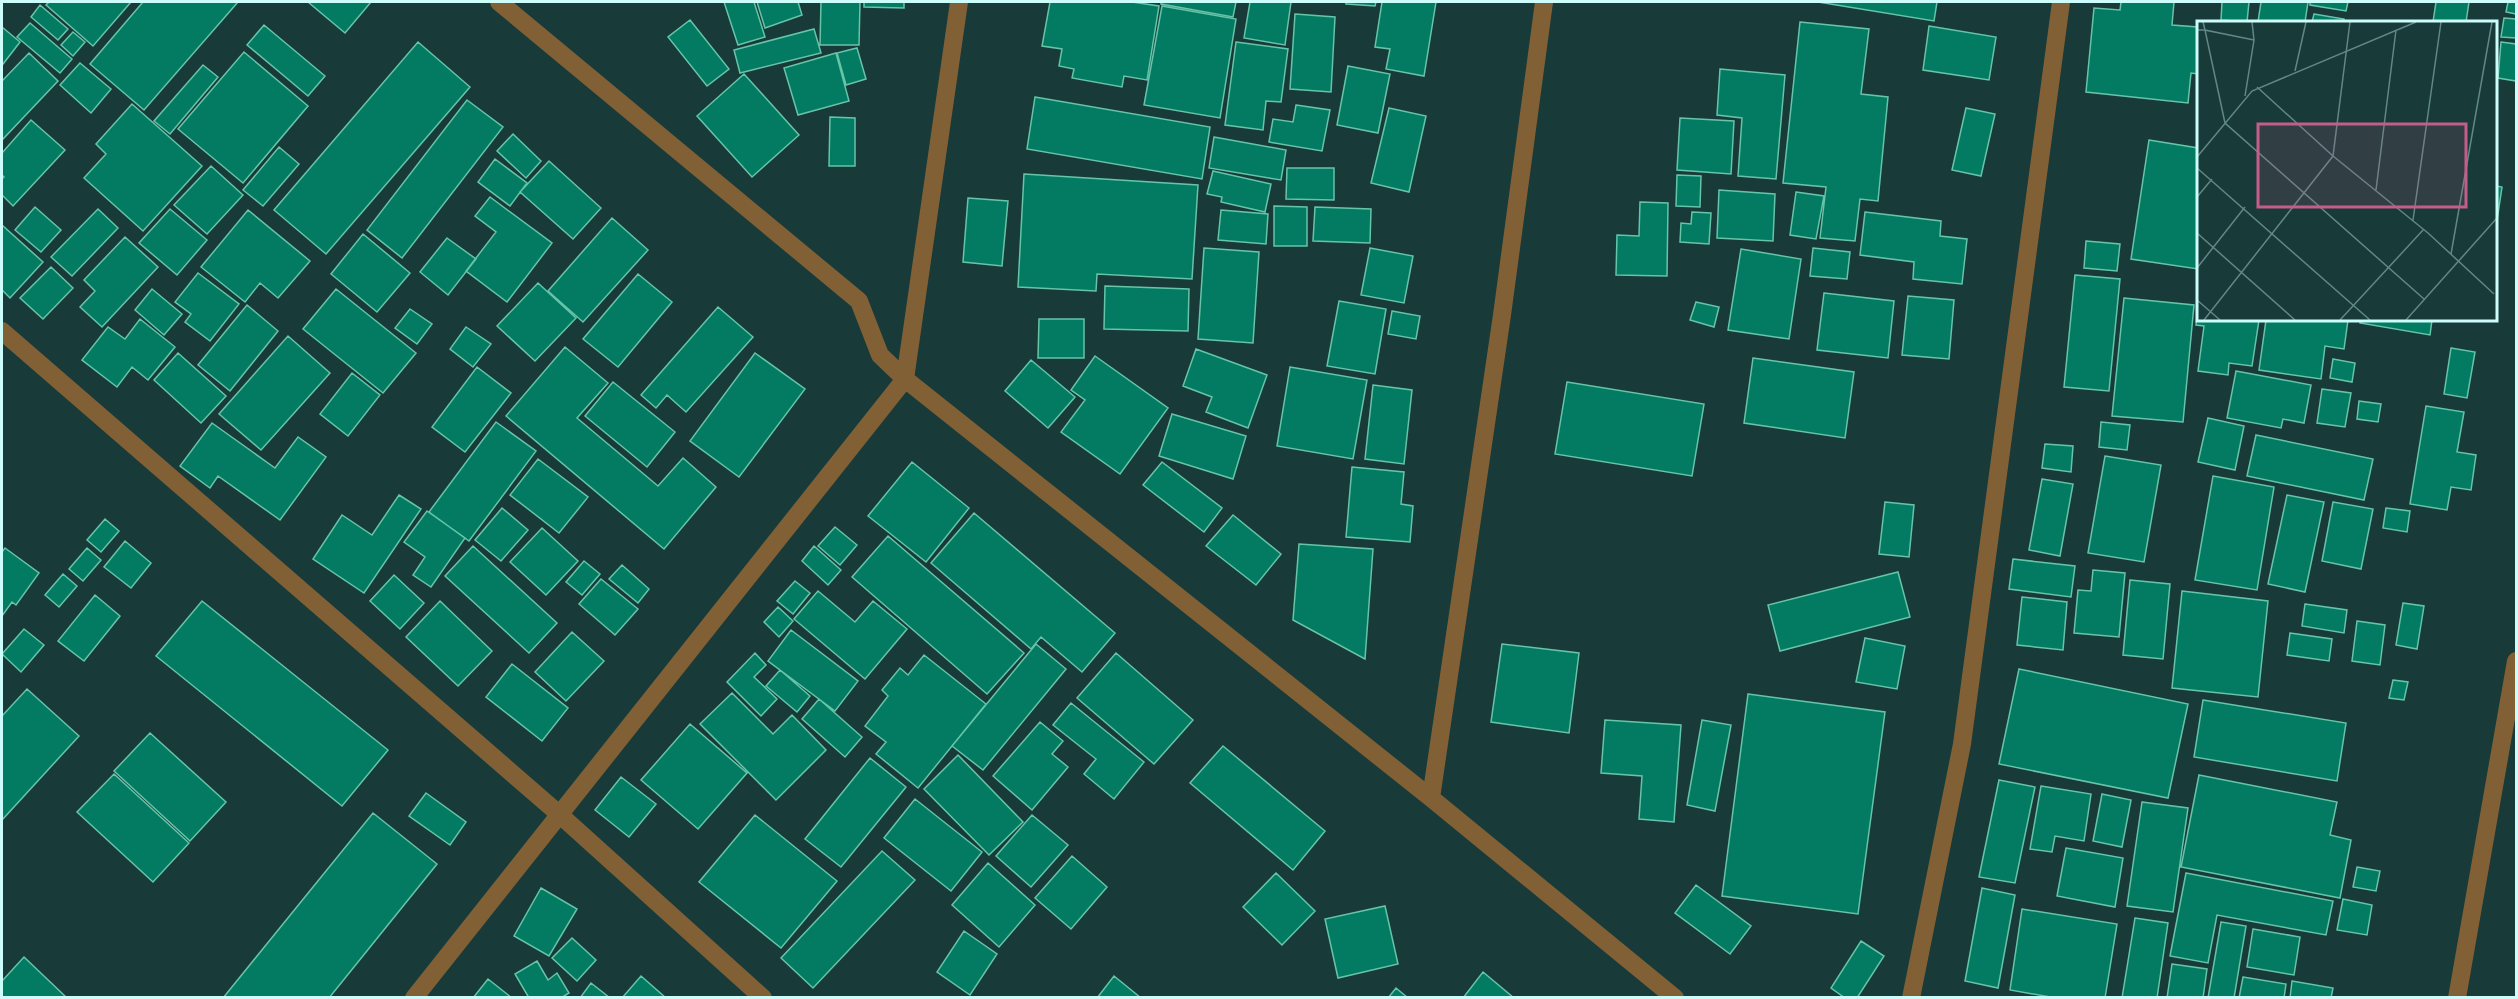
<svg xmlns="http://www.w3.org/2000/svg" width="2518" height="999" font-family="'IBM Plex Serif',serif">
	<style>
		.building { fill: #037b62; stroke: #66c4a8; stroke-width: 1.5 }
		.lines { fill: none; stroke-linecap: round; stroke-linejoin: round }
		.street { stroke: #816036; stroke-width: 18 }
		.inset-road { fill: none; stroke: #608886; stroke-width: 1.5 }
		.view { fill: #c55d8b; fill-opacity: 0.15; stroke: #c55d8b; stroke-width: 3 }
		.inset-edge { fill: none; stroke: #ccfdfa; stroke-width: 3 }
	</style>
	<rect width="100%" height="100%" fill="#183a39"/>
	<path class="building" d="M49 2H131L93 46 46 5Z
		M143 2H238L144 110 90 64Z
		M308 2H371L345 33Z
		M724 2H754L765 37 738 45Z
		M757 2H798L802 15 765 28Z
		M821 2H860L859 45H820Z
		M864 2H904V8L864 7Z
		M1050 2H1132L1159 6 1147 80 1124 76 1122 87 1072 78 1074 69 1059 66 1062 49 1042 46Z
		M1161 2H1236L1233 17 1161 4Z
		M1250 2H1291L1285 45 1244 38Z
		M1346 2H1376L1375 6 1346 4Z
		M1382 2H1436L1424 76 1386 69 1390 49 1375 47Z
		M1818 2H1937L1934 21Z
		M2121 2H2174L2172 25 2198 27V74L2191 73 2188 103 2086 92 2094 8 2120 10Z
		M2222 2H2249L2247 22 2221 20Z
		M2261 2H2308L2305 22H2258Z
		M2310 2H2348L2346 11 2310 5Z
		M2436 2H2469L2466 22H2433Z
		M2508 2H2516V14L2506 12Z
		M40 5 68 29 58 40 31 17Z
		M1162 6 1236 19 1220 118 1144 105Z
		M1295 14 1335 17 1331 92 1290 89Z
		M2314 14 2344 19 2343 22H2312Z
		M2504 18 2516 19V38L2501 37Z
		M690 20 729 69 707 86 668 37Z
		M1800 22 1869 29 1861 94 1888 97 1878 201 1860 199 1855 241 1820 238 1826 187 1783 183Z
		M30 23 72 59 60 73 17 37Z
		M264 25 325 76 308 96 247 45Z
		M1929 26 1996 37 1989 80 1923 70Z
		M2 27 20 42 3 64 2 63Z
		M814 29 821 53 740 73 734 50Z
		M73 32 85 42 73 56 61 45Z
		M418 42 470 87 326 254 274 210Z
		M1236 42 1288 49 1281 102 1266 101 1263 130 1225 125Z
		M2501 42 2516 44V81L2498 78Z
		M857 48 866 79 846 85 837 53Z
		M244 52 308 106 243 183 178 129Z
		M29 53 58 81 2 140V81Z
		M836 53 849 101 798 115 784 68Z
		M80 63 111 89 91 113 60 85Z
		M203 65 218 77 170 134 154 121Z
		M1348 66 1390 74 1378 133 1337 125Z
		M1720 69 1785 75 1776 179 1738 176 1742 118 1717 115Z
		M744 74 799 135 752 177 697 116Z
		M1035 97 1210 127 1202 179 1027 149Z
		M467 100 503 127 402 258 367 230Z
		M132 104 202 166 143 231 84 178 106 154 96 144Z
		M1296 105 1330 110 1322 151 1269 142 1273 119 1293 122Z
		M1389 108 1426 116 1409 192 1371 183Z
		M1966 108 1995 114 1981 176 1952 170Z
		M830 117 855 118V166H829Z
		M1680 118 1734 121 1731 174 1677 170Z
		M31 120 65 150 13 206 2 195V179L4 177 2 175V153Z
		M513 134 541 161 526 178 497 151Z
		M1214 137 1286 150 1281 180 1209 168Z
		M2149 140 2198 148V269L2131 259Z
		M279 147 299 164 263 206 243 190Z
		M495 159 527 183 510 206 478 182Z
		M549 161 601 208 573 239 520 192Z
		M211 166 243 195 207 234 174 205Z
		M1287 168H1334V200L1286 199Z
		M1213 171 1271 184 1265 212 1221 202 1222 197 1207 194Z
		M1024 174 1198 185 1192 279 1097 274 1096 291 1018 287Z
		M1677 175 1701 176 1700 207 1676 206Z
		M2496 186 2502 187 2496 227Z
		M1719 190 1775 194 1773 241 1717 238Z
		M1796 192 1824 196 1816 239 1790 235Z
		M490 197 552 243 507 302 466 271 496 232 475 216Z
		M968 198 1008 201 1002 266 963 262Z
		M1640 202 1668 203 1667 276 1616 275 1617 235 1639 236Z
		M1274 206 1307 207V246H1274Z
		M35 207 61 230 41 252 15 230Z
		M1315 207 1371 209 1370 243 1313 241Z
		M98 209 118 228 72 276 51 257Z
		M170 209 207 240 177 275 139 243Z
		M248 210 310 261 278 298 260 283 245 302 201 267Z
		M1221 210 1268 214 1266 244 1218 240Z
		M1692 212 1711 213 1709 244 1680 242 1681 223 1691 224Z
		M1865 212 1941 221 1940 236 1967 239 1962 284 1913 279 1914 262 1860 255Z
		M612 218 648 250 583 322 548 291Z
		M2 225 43 262 10 298 2 290Z
		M363 234 410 273 377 312 331 274Z
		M125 237 158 267 102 327 80 307 95 291 84 280Z
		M447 238 476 259 448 295 420 272Z
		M2086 241 2120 244 2117 271 2084 268Z
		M1204 248 1259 252 1253 343 1198 339Z
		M1370 248 1413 256 1404 303 1361 295Z
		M1813 248 1850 252 1847 279 1810 276Z
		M1741 249 1801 259 1789 339 1728 330Z
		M51 267 73 288 43 319 20 298Z
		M198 273 239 304 210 341 185 322 191 314 175 302Z
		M638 274 672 302 618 367 583 339Z
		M2075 275 2120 279 2109 391 2064 387Z
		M538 283 576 318 535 361 497 326Z
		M1105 286 1189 289 1188 331 1104 329Z
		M152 289 182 314 164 335 135 310Z
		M336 289 416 353 383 393 303 329Z
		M1824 293 1894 301 1888 358 1817 350Z
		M1908 296 1954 300 1949 359 1902 355Z
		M2124 298 2194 305 2183 422 2112 416Z
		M1339 301 1386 309 1375 374 1327 366Z
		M1696 302 1719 307 1714 327 1690 320Z
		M247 305 278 331 230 391 198 365Z
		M718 307 753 337 686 412 667 395 656 408 641 395Z
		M2198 307V320H2259L2252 366 2229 363 2228 375 2198 371 2204 326 2196 325Z
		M410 309 432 324 417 344 395 328Z
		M1392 311 1420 316 1416 339 1388 334Z
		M140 319 175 347 148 380 132 367 117 387 82 360 108 327 125 339Z
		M1039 319H1084V358H1038Z
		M2266 320H2348L2344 349 2325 346 2321 379 2259 370Z
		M2361 320H2432L2430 335 2360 323Z
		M466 327 491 344 473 367 450 349Z
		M288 336 330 373 261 450 219 414Z
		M565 347 608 383 577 418 658 486 683 458 716 487 664 549 506 416Z
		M2451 348 2475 352 2467 398 2444 394Z
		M1196 349 1267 375 1248 428 1206 412 1212 397 1183 386Z
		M178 353 226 396 201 423 154 380Z
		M755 353 805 389 739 477 690 441Z
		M1095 356 1168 408 1120 474 1061 432 1085 400 1071 390Z
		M1753 358 1854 372 1845 438 1744 423Z
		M2333 359 2355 363 2352 382 2330 378Z
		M1031 360 1075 397 1048 428 1005 391Z
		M477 367 511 393 465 452 432 427Z
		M1290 367 1367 380 1353 459 1277 446Z
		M2236 371 2311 385 2304 423 2283 419 2281 428 2227 418Z
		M352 373 380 395 348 436 320 414Z
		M613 382 675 432 647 467 585 416Z
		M1567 382 1704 404 1692 476 1555 454Z
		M1373 385 1412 390 1404 464 1365 459Z
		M2322 389 2351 393 2345 427 2317 423Z
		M2359 401 2381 404 2378 422 2357 419Z
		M2426 406 2464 412 2457 452 2476 455 2471 490 2451 487 2447 510 2410 504Z
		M1172 414 1246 436 1233 479 1159 456Z
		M2208 418 2244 426 2235 470 2198 462Z
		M496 422 536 451 469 541 429 512Z
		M2101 422 2130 425 2127 450 2099 447Z
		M212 423 275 468 298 437 326 457 280 520 218 476 210 488 180 466Z
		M2256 435 2373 459 2364 500 2247 476Z
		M2045 444 2073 446 2071 472 2042 468Z
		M2105 456 2161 465 2144 562 2088 553Z
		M538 459 588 497 559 533 510 495Z
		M912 462 969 508 926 562 868 516Z
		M1162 462 1222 508 1204 532 1143 485Z
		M1352 467 1404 472 1401 504 1413 506 1410 542 1346 537Z
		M2213 476 2274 487 2257 590 2195 580Z
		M2042 479 2073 484 2060 556 2029 550Z
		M399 495 421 509 364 593 313 559 342 515 372 535Z
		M2287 495 2324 502 2305 592 2268 584Z
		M1885 502 1914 505 1909 557 1879 554Z
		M2333 502 2373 509 2361 569 2322 561Z
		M502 508 528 530 501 561 475 540Z
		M2386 508 2410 511 2407 532 2383 528Z
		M427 511 465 538 431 587 413 575 425 557 404 542Z
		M974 513 1115 633 1082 672 1041 637 1031 649 931 563Z
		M1233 515 1281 554 1256 585 1206 546Z
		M105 519 119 531 101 552 87 540Z
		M835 527 857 545 840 565 818 546Z
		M542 528 578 561 546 595 510 562Z
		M888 536 1024 653 987 694 852 577Z
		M125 541 151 563 131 588 104 567Z
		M1299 544 1373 549 1365 659 1293 620Z
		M473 546 557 623 529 653 445 576Z
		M814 546 841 570 828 585 802 561Z
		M5 548 39 573 16 605 12 602 2 616V552Z
		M87 548 101 560 83 581 69 569Z
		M2013 559 2075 566 2071 597 2009 589Z
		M584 561 600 574 582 595 566 582Z
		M622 565 649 589 638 603 609 579Z
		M2093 570 2125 573 2119 637 2074 633 2078 590 2091 591Z
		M1898 572 1910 617 1780 651 1768 605Z
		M63 574 77 586 59 607 45 595Z
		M394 575 424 603 400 629 370 601Z
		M601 579 638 609 615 635 579 604Z
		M2130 580 2170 584 2163 659 2123 655Z
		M795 581 810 593 793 614 777 601Z
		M818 591 855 622 873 601 907 629 865 679 794 619Z
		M2182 591 2268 601 2258 697 2172 688Z
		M95 595 120 616 84 661 58 641Z
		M2022 597 2067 602 2063 650 2017 645Z
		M202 601 388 750 342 806 156 656Z
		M440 601 492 651 458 686 406 637Z
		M2403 603 2424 606 2417 649 2396 645Z
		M2305 604 2347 610 2344 633 2302 626Z
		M778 607 793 621 779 637 764 622Z
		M2357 621 2385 625 2380 665 2352 661Z
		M24 629 44 645 21 672 2 654Z
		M791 630 858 681 835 711 768 661Z
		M572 632 604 661 566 701 535 672Z
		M2290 633 2332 639 2329 661 2287 655Z
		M1865 638 1905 646 1897 689 1856 682Z
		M1036 644 1066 669 983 770 952 746Z
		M1502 644 1579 653 1569 733 1491 722Z
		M755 653 766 665 754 677 777 699 761 716 727 682Z
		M1116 653 1193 720 1154 764 1077 698Z
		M924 655 986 704 918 788 876 754 886 742 865 726 888 696 882 690 900 668 908 675Z
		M512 664 568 708 542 741 486 697Z
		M2019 669 2188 704 2168 798 1999 764Z
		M780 670 810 696 797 712 766 686Z
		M2393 680 2408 682 2404 700 2389 698Z
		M27 689 79 736 2 820V716Z
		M732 693 773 734 792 715 826 750 776 800 700 724Z
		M1748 694 1885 712 1858 914 1722 896Z
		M819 699 862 737 845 757 802 719Z
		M2203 700 2346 723 2337 781 2194 757Z
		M1071 703 1144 762 1114 799 1084 774 1096 759 1053 725Z
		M1605 720 1681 725 1674 822 1639 819 1642 776 1601 773Z
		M1702 720 1731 725 1715 811 1687 805Z
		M1040 722 1063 741 1052 754 1068 767 1032 810 993 776Z
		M690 724 747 773 698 829 641 780Z
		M150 733 226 802 190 841 114 771Z
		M1223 746 1325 831 1293 870 1190 783Z
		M958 755 1023 822 989 855 924 789Z
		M870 758 906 787 841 867 805 839Z
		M114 774 189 843 153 882 77 812Z
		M2199 775 2337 802 2330 835 2351 840 2340 898 2181 867Z
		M621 777 656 804 629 837 595 810Z
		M1999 780 2035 787 2015 883 1979 877Z
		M2041 786 2091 794 2084 841 2055 836 2052 852 2030 849Z
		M426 793 466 822 450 845 409 816Z
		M2102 794 2131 800 2122 847 2093 841Z
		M915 799 982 852 951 891 884 838Z
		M2142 802 2188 808 2173 912 2127 906Z
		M373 813 437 864 329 998H223Z
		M755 815 837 881 781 948 699 882Z
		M1032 815 1068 845 1031 887 996 856Z
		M2066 848 2123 858 2115 907 2057 896Z
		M882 851 915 880 813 988 781 958Z
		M1072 856 1107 887 1071 929 1035 898Z
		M988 863 1035 905 999 947 952 905Z
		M2357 867 2380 871 2376 891 2353 887Z
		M1276 873 1315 911 1282 945 1243 907Z
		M2186 873 2333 901 2326 935 2217 915 2208 963 2170 956Z
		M1696 885 1751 926 1730 954 1675 913Z
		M541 888 577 909 549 956 514 936Z
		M1982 888 2015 895 1998 988 1965 981Z
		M2343 899 2372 905 2367 935 2337 930Z
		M1385 906 1398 964 1338 978 1325 919Z
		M2022 909 2117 924 2105 998H2056L2010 990Z
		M2135 918 2168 923 2157 998H2122Z
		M2221 922 2246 926 2234 998H2208Z
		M2253 929 2300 937 2294 975 2247 967Z
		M964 931 997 954 970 995 937 972Z
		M572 938 596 960 577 981 552 958Z
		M1861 941 1884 956 1857 998H1845L1831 988Z
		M24 957 67 998H2V981Z
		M537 961 548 980 557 973 569 993 561 998H529L515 974Z
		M2172 964 2207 969 2203 998H2167Z
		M1483 972 1514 998H1463Z
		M641 976 666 998H622Z
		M1114 976 1141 998H1097Z
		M2243 977 2286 984 2284 998H2239Z
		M488 979 512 998H473Z
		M2292 981 2333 988 2331 998H2290Z
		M591 983 610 998H580Z
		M1396 988 1408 998H1388Z"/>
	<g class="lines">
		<path class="street" d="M959 2 905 379 1431 798 1675 998
			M2 331 559 814 763 998
			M1431 798 1502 315 1544 2
			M414 998 905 379 880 355 859 301 499 2
			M1911 998 1962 744 2061 2
			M2457 998 2516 661"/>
	</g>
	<g transform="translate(2197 21)">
		<rect width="300" height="300" fill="#183a39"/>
		<path class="inset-road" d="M6 1 8 9 57 19M153 1 136 135 231 212 297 273M0 9H8L28 102 227 278M98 50 109 1M48 75 57 19 55 1M0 136 55 70 219 1M0 147 173 299M179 169 199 9M0 176 15 158M216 199 244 1M0 212 98 299M254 233 295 1M0 247 48 186M0 279 23 299M7 299 136 135 60 66M143 299 227 208M209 299 300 197"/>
		<path class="view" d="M61 103H269V186H61Z"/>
		<rect width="300" height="300" class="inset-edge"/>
	</g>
	<rect width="2518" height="999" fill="none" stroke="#ccfdfa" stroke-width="6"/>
</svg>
